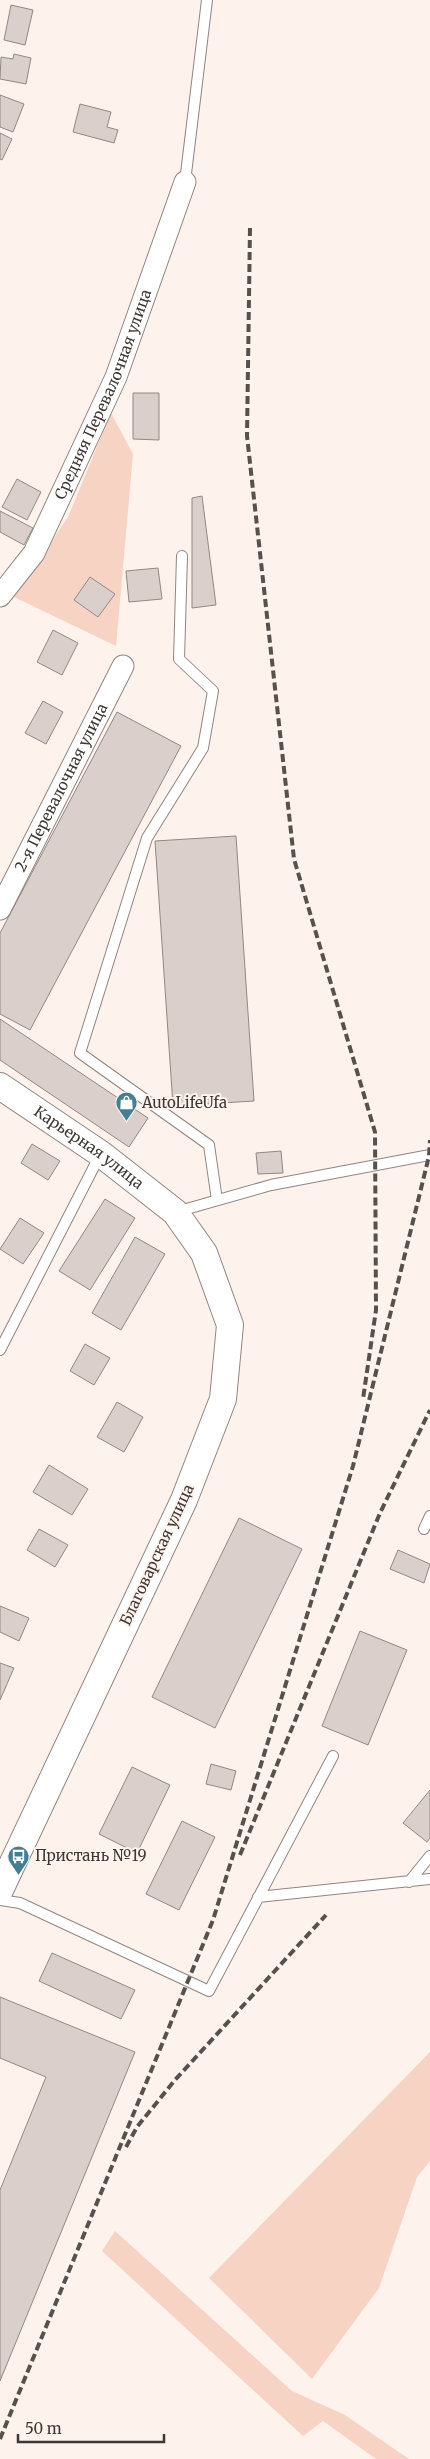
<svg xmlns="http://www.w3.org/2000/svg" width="430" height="2459" font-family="Merriweather,serif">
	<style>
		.green { fill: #f7d3c3 }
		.building { fill: #dacfca; stroke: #928883 }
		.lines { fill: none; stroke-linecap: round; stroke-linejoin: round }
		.service-casing { stroke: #908581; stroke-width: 12 }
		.minor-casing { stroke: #908581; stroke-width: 23 }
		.tertiary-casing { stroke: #908581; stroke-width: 28 }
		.service { stroke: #fff; stroke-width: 10 }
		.minor { stroke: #fff; stroke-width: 21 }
		.tertiary { stroke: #fff; stroke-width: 26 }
		.rail { stroke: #57514e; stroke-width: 4; stroke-dasharray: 8 4; stroke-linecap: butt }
		.labels { text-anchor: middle; stroke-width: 4; stroke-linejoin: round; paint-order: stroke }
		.street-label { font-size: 15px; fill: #3d3836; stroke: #fef2ed }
		.poi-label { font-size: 15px; fill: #3d3836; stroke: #fef2ed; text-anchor: start }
	</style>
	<rect width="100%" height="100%" fill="#fef2ed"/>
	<path class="green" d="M111 413 133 454 116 646 14 597 68 517Z
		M430 2052V2161L417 2177 379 2288 312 2379 209 2278Z
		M115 2231 292 2391 345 2415 409 2459H376L323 2421 303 2436 102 2251Z"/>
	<path class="building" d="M11 5 33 10 25 45 4 40Z
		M14 54 31 58 26 84 0 79 1 57 13 59Z
		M0 95 24 104 13 132 0 127Z
		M80 104 111 112 107 127 118 130 114 143 73 132Z
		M0 133 12 139 2 160 0 159Z
		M133 393H159V440L133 439Z
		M17 479 41 492 27 520 2 507Z
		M202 496 216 605 192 608V498Z
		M0 511 33 528 24 545 0 532Z
		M158 568 162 599 129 602 126 571Z
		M90 577 115 594 98 617 74 600Z
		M53 630 78 643 62 675 37 662Z
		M43 701 63 712 46 744 25 733Z
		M117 712 181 746 30 1030 0 1014V933Z
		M236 836 254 1101 173 1106 155 841Z
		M0 1019 148 1118 129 1147 0 1060Z
		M32 1144 60 1161 48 1180 21 1163Z
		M281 1151 283 1173 258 1174 256 1153Z
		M105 1199 135 1218 90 1290 59 1271Z
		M20 1218 44 1233 23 1264 0 1249Z
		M135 1237 165 1254 121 1330 92 1313Z
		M85 1344 110 1358 94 1385 70 1371Z
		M117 1402 143 1417 124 1452 97 1437Z
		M49 1465 88 1489 72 1515 33 1492Z
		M239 1518 302 1549 215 1728 152 1697Z
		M39 1529 68 1545 55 1567 27 1550Z
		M398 1550 430 1564 424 1583 390 1569Z
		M0 1606 29 1618 19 1641 0 1632Z
		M360 1631 407 1650 368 1745 322 1726Z
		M0 1663 14 1668 0 1700Z
		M211 1764 236 1771 231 1790 206 1784Z
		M132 1767 170 1785 137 1853 99 1834Z
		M430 1790V1838L427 1842 403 1823Z
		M182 1821 215 1837 179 1910 146 1894Z
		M52 1953 135 1990 121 2019 39 1981Z
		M0 1997 135 2052 0 2381V2190L46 2077 0 2058Z"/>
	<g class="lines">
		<defs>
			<path id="service" d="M185 182 207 0
				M182 556 179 659 213 691 203 748 147 838 80 1053 209 1145 217 1200
				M176 1212 271 1185 430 1155
				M0 1350 100 1155
				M424 1529 430 1516
				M409 1882 430 1856
				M258 1897 430 1879
				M0 1900 20 1903 209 1991 333 1756"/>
			<g id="minor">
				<path id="s1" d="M0 596 34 553 116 377 185 182"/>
				<path id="s2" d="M0 909 123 666"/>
			</g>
			<g id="tertiary">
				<path id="s3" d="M0 1086 101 1154 175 1212 204 1253 230 1325 223 1399 184 1500 0 1890"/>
			</g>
		</defs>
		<use href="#service" class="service-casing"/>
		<use href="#minor" class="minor-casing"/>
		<use href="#tertiary" class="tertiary-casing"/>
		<use href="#service" class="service"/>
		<use href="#minor" class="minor"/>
		<use href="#tertiary" class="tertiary"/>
		<path class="rail" d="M250 228 247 436 294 859 375 1132 376 1310 363 1399
			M240 1855 380 1513 430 1410
			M126 2147 137 2127 175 2080 326 1915
			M0 2439 213 1920 353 1466 429 1156 430 1140"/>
	</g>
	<defs>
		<symbol id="shop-pin" viewBox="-11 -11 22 30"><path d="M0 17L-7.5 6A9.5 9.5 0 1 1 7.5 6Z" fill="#417f94" stroke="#fef2ed"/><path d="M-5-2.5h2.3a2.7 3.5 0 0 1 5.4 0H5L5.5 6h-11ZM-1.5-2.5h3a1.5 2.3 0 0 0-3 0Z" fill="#fff"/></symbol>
		<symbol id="bus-pin" viewBox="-11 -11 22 30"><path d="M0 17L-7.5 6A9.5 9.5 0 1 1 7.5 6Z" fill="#417f94" stroke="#fef2ed"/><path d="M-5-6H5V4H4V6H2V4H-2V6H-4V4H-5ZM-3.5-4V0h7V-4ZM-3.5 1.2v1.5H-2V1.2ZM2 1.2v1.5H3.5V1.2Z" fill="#fff"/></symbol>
	</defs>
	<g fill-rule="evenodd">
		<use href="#shop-pin" x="114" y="1090" width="25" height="34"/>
		<use href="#bus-pin" x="6" y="1844" width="25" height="34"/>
	</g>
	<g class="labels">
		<g class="street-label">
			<text dy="5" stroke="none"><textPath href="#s1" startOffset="228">Средняя Перевалочная улица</textPath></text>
			<text dy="5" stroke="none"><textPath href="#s2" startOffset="136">2-я Перевалочная улица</textPath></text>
			<text dy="5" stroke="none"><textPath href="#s3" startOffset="108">Карьерная улица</textPath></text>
			<text transform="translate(157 1555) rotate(-65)" y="5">Благоварская улица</text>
		</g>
		<g class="poi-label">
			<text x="142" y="1108">AutoLifeUfa</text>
			<text x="35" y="1861">Пристань №19</text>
		</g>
	</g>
	<path d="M18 2434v8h146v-8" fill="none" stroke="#3d3836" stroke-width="2.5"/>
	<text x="25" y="2434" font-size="15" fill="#3d3836" stroke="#fef2ed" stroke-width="4" paint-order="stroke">50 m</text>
</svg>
